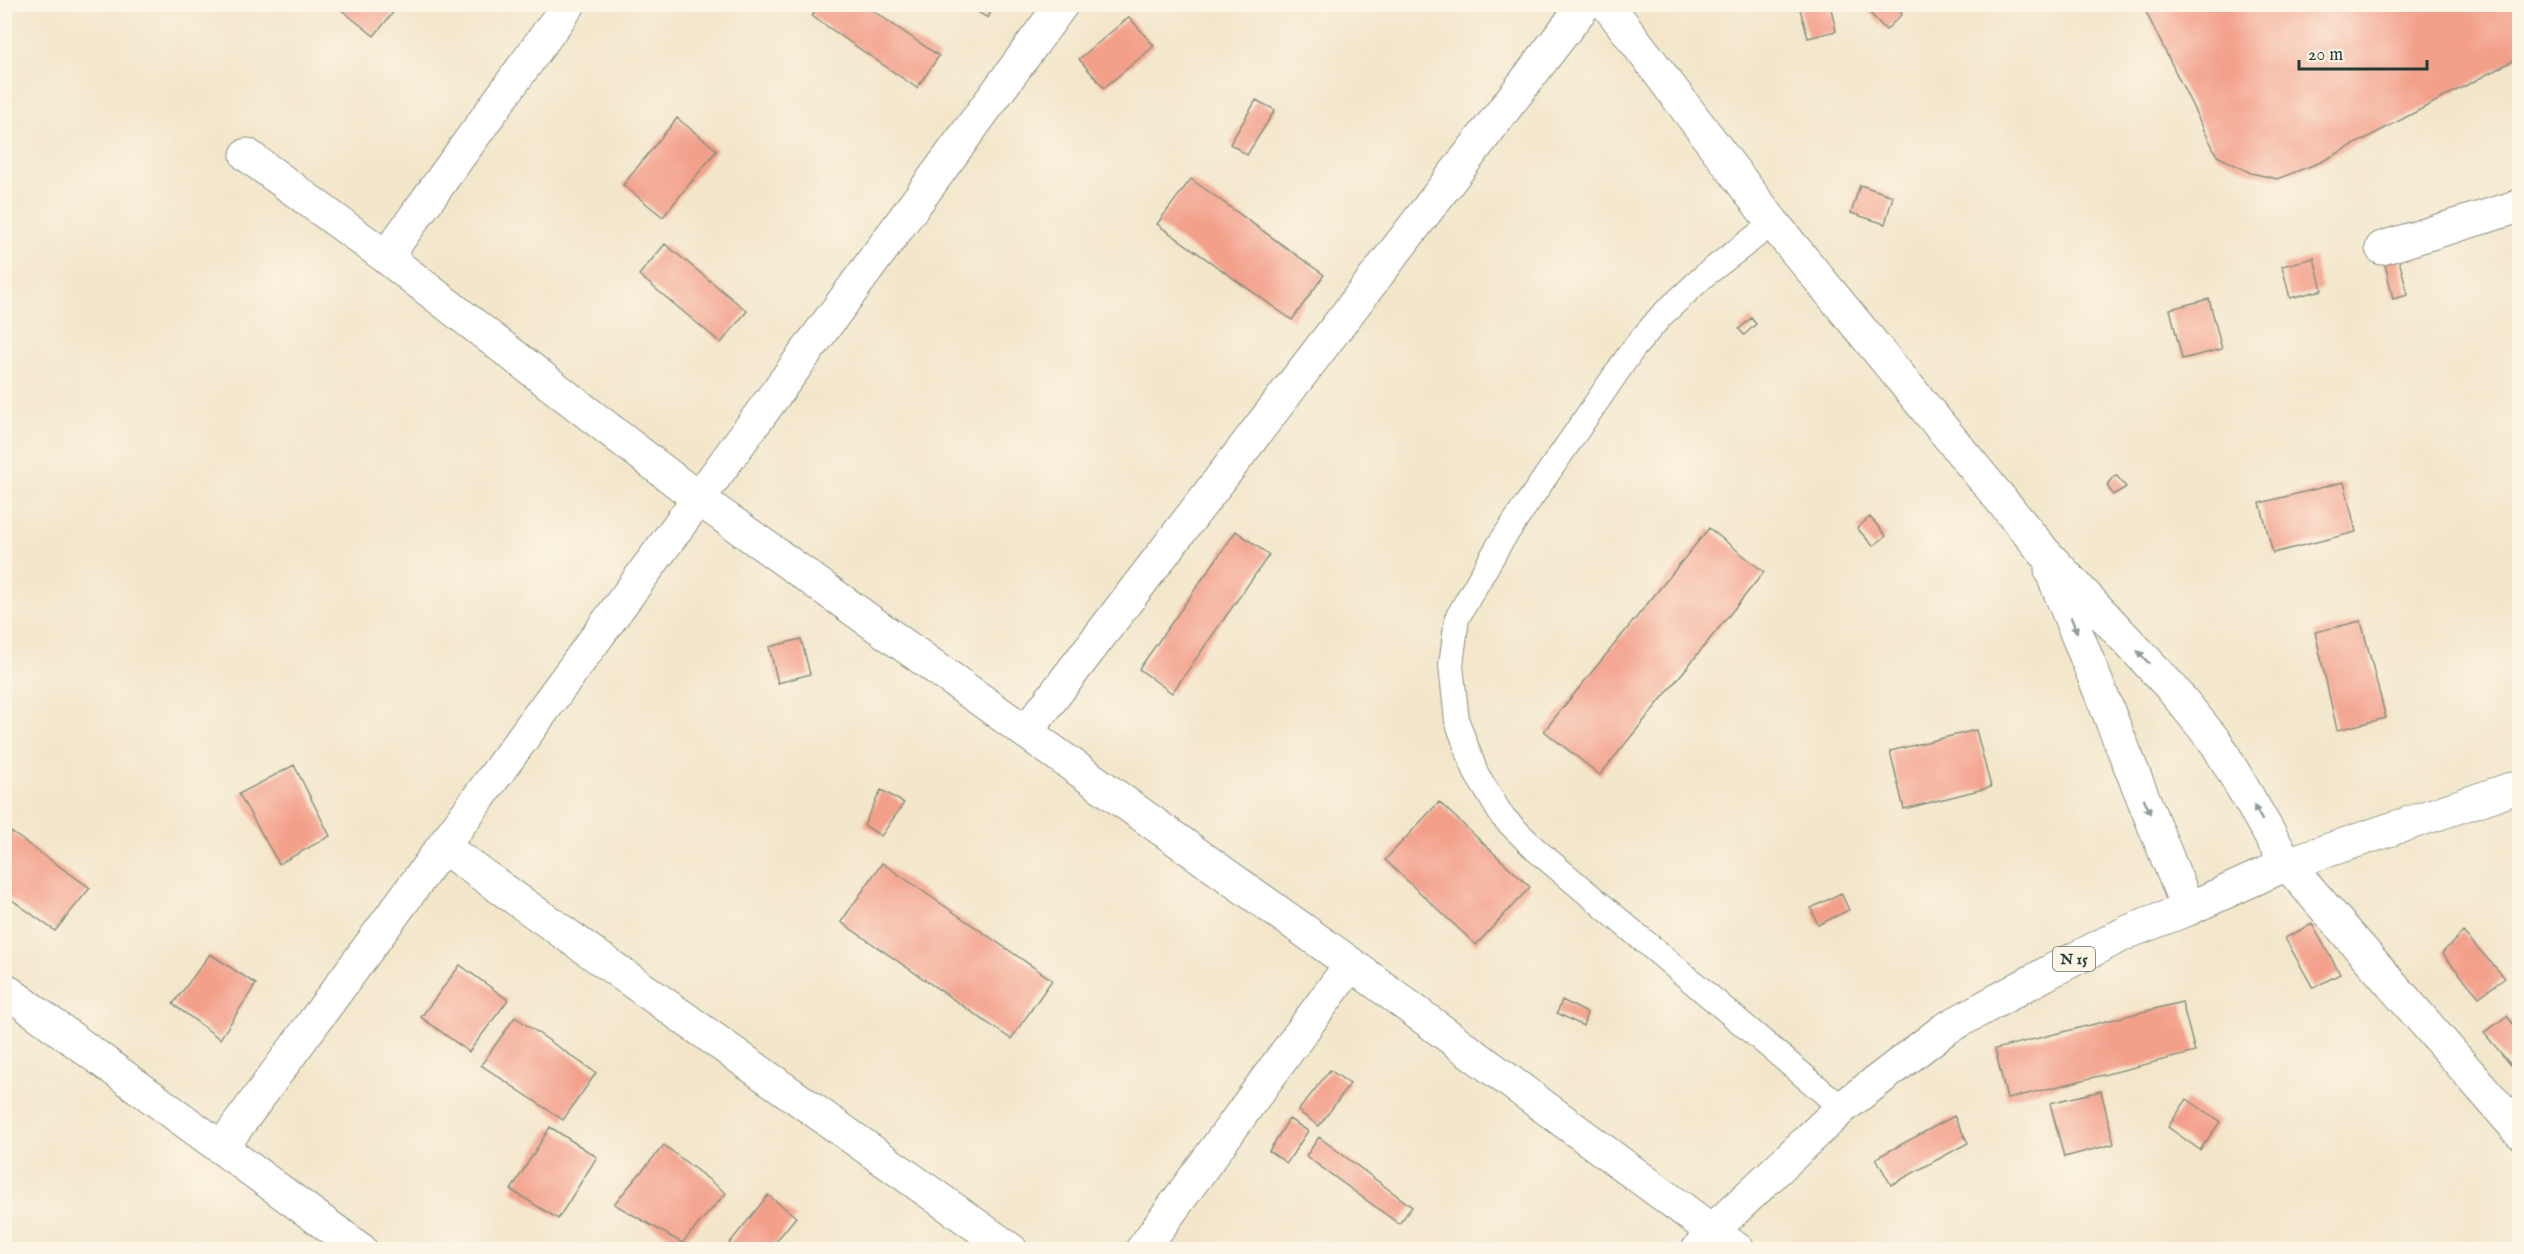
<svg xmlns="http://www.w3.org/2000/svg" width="2524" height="1254" font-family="'IM FELL English',serif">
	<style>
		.building { fill: #f3a08b }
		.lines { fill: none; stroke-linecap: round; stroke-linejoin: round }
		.lane-casing { stroke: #899280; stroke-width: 26 }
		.street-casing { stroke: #899280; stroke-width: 35 }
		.secondary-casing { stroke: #899280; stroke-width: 35 }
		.primary-casing { stroke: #899280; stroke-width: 35 }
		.lane { stroke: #fff; stroke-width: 24 }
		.street { stroke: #fff; stroke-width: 33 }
		.secondary { stroke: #fff; stroke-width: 33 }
		.primary { stroke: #fff; stroke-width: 33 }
		.oneway { fill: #8f9e9a }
		.labels { text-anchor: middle; stroke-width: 5; stroke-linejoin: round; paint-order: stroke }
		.shield { fill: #fcf5e5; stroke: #617469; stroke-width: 1.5 }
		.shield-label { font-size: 15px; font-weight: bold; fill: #1f3d34 }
	</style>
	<rect width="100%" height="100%" fill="#fcf5e5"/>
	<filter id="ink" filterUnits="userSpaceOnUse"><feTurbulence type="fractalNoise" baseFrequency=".0167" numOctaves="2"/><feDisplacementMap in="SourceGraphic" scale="12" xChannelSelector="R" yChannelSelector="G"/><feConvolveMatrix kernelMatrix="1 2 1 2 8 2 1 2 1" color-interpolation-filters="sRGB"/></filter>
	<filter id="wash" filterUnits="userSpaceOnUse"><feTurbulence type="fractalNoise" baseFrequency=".008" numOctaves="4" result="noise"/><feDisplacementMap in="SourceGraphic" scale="24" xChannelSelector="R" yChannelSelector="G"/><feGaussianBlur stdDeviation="1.35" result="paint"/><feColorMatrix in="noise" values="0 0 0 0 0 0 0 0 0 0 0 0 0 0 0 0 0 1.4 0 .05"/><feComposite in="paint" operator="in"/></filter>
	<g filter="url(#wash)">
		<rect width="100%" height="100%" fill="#f3e6cb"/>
		<g id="blocks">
			<path class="building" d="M334 4H400L374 36Z
				M820 4H863L939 56 917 88 812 16Z
				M978 4H994L988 18 974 10Z
				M1819 4H1830L1836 31 1808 38 1800 9Z
				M1870 4H1894L1902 14 1886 30 1865 8Z
				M2142 4H2520V57L2321 162 2277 179 2251 173 2217 156Z
				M1129 17 1154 46 1104 88 1079 59Z
				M1256 100 1275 110 1247 155 1230 144Z
				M677 118 717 150 663 217 623 185Z
				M1191 179 1324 275 1292 320 1157 224Z
				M1860 185 1893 196 1885 224 1851 213Z
				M665 244 747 311 721 343 639 275Z
				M2398 256 2408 295 2393 299 2384 260Z
				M2314 258 2322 290 2290 298 2282 266Z
				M2209 299 2222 349 2182 359 2170 309Z
				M1751 318 1756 324 1744 335 1739 329Z
				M2116 475 2126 487 2113 495 2107 485Z
				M2344 482 2356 532 2273 553 2260 503Z
				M1870 517 1886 536 1873 546 1857 528Z
				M1709 528 1764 572 1600 775 1544 731Z
				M1236 531 1269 555 1172 693 1139 669Z
				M2361 621 2386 718 2337 730 2315 632Z
				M801 639 810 674 778 683 769 647Z
				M1976 730 1991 787 1904 809 1890 751Z
				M294 765 330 836 279 864 239 794Z
				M881 790 904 803 881 836 864 825Z
				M1439 802 1530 887 1476 945 1385 860Z
				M4 827 90 888 55 931 4 894Z
				M882 863 1052 980 1011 1039 841 922Z
				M1841 893 1849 910 1818 925 1811 908Z
				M2312 924 2340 974 2313 988 2285 938Z
				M2463 932 2505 978 2479 997 2442 953Z
				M210 954 256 984 220 1039 173 1004Z
				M460 965 508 1000 469 1052 421 1017Z
				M1562 1000 1587 1013 1583 1026 1557 1013Z
				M2182 1002 2195 1052 2007 1099 1995 1049Z
				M2507 1016 2520 1033V1076L2484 1033Z
				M515 1017 596 1073 563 1120 481 1065Z
				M1330 1070 1350 1084 1319 1126 1298 1111Z
				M2101 1091 2114 1144 2064 1157 2050 1103Z
				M2187 1099 2220 1122 2200 1150 2168 1127Z
				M1954 1116 1968 1143 1891 1185 1876 1158Z
				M1289 1119 1308 1131 1287 1163 1269 1151Z
				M550 1127 597 1157 558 1219 511 1190Z
				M1319 1137 1412 1207 1399 1224 1306 1156Z
				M664 1145 726 1193 682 1243 614 1204Z
				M768 1195 796 1217 769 1250H724Z"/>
		</g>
	</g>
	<g filter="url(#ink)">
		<use href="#blocks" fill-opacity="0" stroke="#899280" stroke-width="1.5"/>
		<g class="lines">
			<defs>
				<path id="lane" d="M1773 223 1705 275 1661 316 1633 349 1500 543 1457 618 1451 665 1457 721 1476 773 1502 816 1535 849 1842 1108"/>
				<path id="street" d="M247 155 386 257 699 499 1351 964 1738 1250
					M2382 248 2520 206
					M386 257 569 4
					M1026 732 1585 4
					M443 847 1011 1250
					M2287 864 2520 1132
					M4 989 361 1250
					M222 1147 1062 4
					M1142 1250 1351 964"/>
				<path id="secondary" d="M1607 4 1773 223 2044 552 2170 686 2217 744 2287 864
					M2051 570 2188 909"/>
				<path id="primary" d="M1698 1250 1712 1231 1842 1108 1945 1029 2051 971 2128 932 2188 909 2287 864 2520 786"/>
			</defs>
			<use href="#lane" class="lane-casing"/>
			<use href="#street" class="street-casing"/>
			<use href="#secondary" class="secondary-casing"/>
			<use href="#primary" class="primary-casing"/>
			<use href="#lane" class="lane"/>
			<use href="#street" class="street"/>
			<use href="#secondary" class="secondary"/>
			<use href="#primary" class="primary"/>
		</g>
		<defs><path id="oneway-solid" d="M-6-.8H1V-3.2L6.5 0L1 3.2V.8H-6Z" transform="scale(1.5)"/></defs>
		<g class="oneway">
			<use href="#oneway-solid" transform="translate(2074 625) rotate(68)"/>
			<use href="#oneway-solid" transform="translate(2143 657) rotate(-133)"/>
			<use href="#oneway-solid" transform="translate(2147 806) rotate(68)"/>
			<use href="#oneway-solid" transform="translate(2258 813) rotate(-120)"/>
		</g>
	</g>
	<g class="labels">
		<rect class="shield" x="2053" y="947" width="42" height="24" rx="4.5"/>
		<g class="shield-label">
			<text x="2074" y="964">N 15</text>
		</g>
	</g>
	<rect width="2524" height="1254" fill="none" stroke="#fcf5e5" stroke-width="24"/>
	<path d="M2299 60v9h128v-9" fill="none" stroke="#1f3d34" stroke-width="3"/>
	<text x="2308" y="60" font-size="18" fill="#1f3d34" stroke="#fcf5e5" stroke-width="4.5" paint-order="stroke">20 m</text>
</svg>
